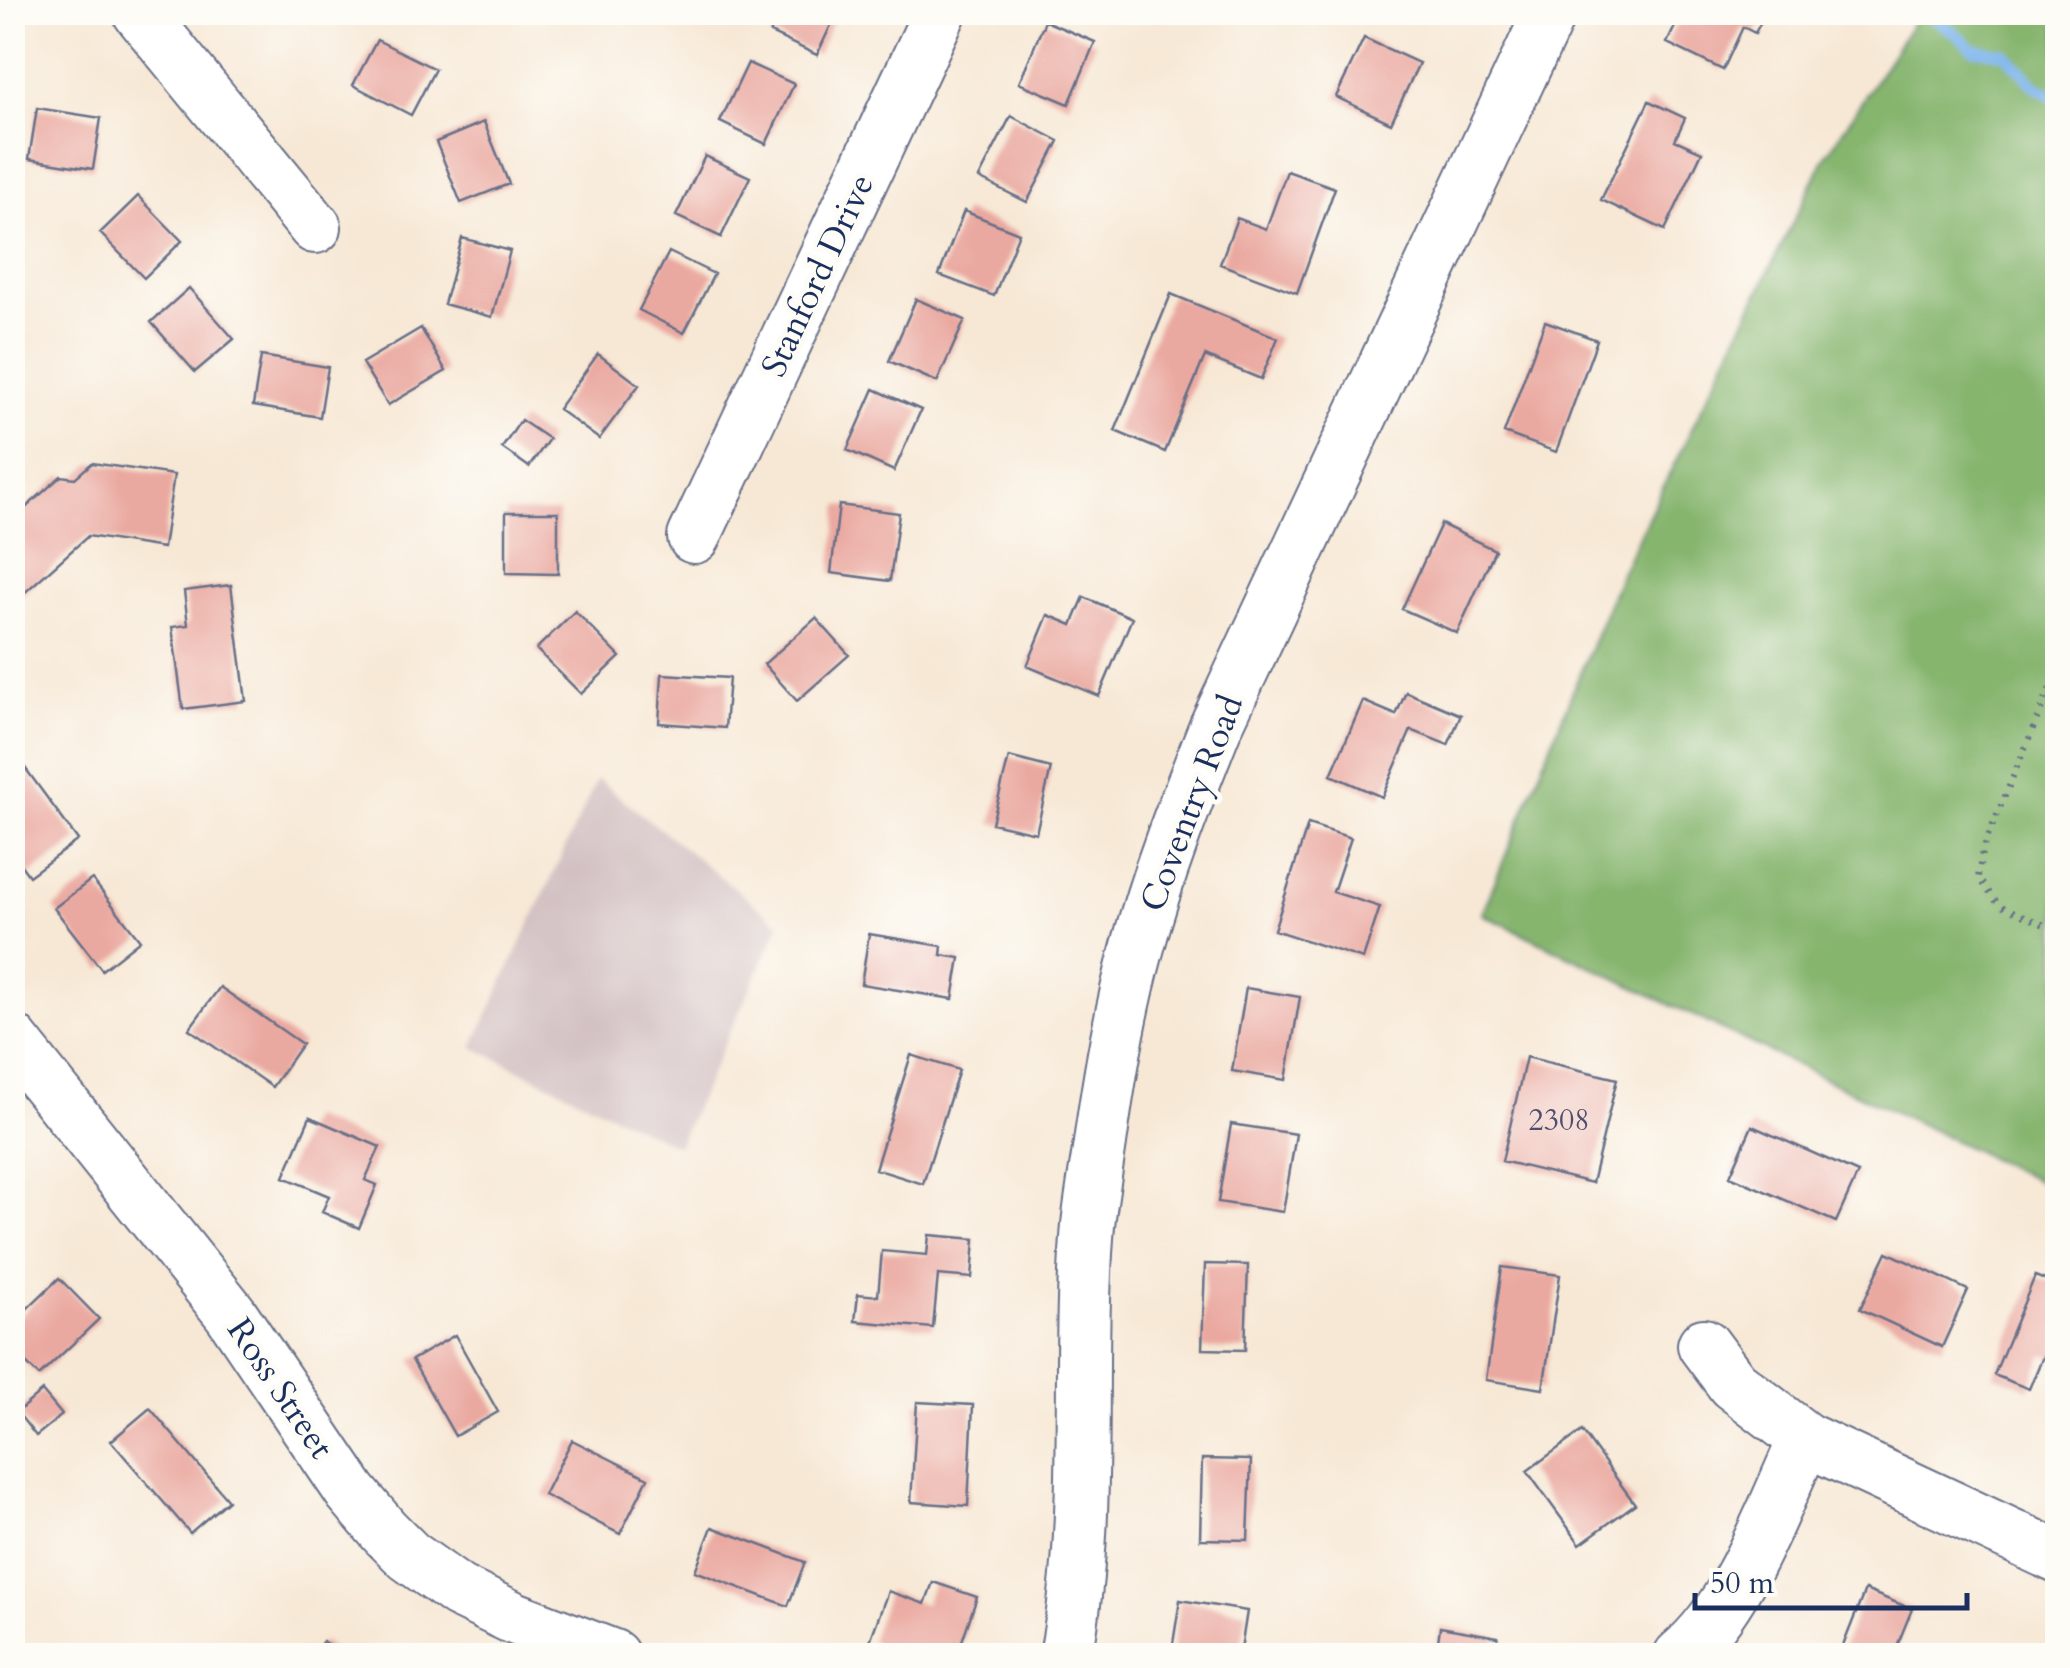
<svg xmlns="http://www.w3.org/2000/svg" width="2070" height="1668" font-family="Cardo,serif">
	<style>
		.industrial { fill: #d2bfc1 }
		.forest { fill: #86b56e; stroke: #507266; stroke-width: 2.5 }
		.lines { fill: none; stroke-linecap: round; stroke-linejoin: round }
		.stream { stroke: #7fb5ee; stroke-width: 11 }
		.building { fill: #eaa9a0 }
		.minor-casing { stroke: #687088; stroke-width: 56 }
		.path { stroke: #687088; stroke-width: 6; stroke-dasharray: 2.5 8; stroke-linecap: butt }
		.minor { stroke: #fff; stroke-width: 52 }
		.labels { text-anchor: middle; stroke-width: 10; stroke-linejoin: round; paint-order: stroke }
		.number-label { font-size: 30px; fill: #4f4e6e }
		.street-label { font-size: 35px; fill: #1b2f5e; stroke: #fdfcf7 }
	</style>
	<rect width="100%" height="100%" fill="#fdfcf7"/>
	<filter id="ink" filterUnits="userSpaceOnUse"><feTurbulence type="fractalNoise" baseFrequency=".01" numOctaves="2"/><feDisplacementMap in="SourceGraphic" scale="20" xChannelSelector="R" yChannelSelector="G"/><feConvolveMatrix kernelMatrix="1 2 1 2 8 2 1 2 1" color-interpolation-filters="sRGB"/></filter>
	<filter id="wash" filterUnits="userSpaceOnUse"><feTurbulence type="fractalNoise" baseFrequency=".0048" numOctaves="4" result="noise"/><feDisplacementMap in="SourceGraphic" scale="40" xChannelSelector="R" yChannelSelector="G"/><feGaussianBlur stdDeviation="2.25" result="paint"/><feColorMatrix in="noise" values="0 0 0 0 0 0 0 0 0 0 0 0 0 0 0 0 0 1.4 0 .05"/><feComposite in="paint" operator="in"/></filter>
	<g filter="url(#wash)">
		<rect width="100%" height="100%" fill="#f7e8d5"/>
		<path class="industrial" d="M597 779 780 924 677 1146 473 1047Z"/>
		<path class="forest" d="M1903 13H2057V1190L1482 914 1621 573 1823 161 1914 21Z"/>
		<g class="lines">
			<path class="stream" d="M1925 12 1959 36 1973 49 2006 54 2033 84 2058 100"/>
		</g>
		<g id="blocks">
			<path class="building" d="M780 12H837L817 55 770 33Z
				M1682 12H1766L1755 33 1743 27 1723 70 1667 43Z
				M1045 21 1095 42 1069 104 1019 83Z
				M1364 38 1419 63 1391 123 1336 97Z
				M377 40 435 69 411 115 353 85Z
				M748 63 794 84 766 144 720 122Z
				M1649 101 1685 118 1675 140 1702 152 1665 230 1601 200Z
				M37 108 101 118 93 169 29 159Z
				M1011 116 1059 141 1027 202 979 178Z
				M484 122 509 184 461 203 436 142Z
				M705 156 750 177 721 237 676 216Z
				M1287 171 1335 188 1297 293 1220 264 1237 218 1266 229Z
				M138 196 182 241 144 278 100 233Z
				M964 211 1019 233 994 296 939 275Z
				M462 238 510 251 492 317 444 304Z
				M669 252 714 274 684 333 639 310Z
				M189 288 234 339 195 372 151 322Z
				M1171 294 1278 338 1261 379 1205 356 1165 452 1115 431Z
				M916 299 965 320 937 382 889 361Z
				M1545 321 1597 340 1556 452 1504 433Z
				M421 328 446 371 388 405 362 363Z
				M598 354 639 385 599 439 558 409Z
				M261 356 328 367 320 417 253 406Z
				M874 389 921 410 894 471 847 450Z
				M521 420 549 439 529 467 502 448Z
				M92 463 174 475 163 548 88 536 12 604V520L61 476 75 478Z
				M839 505 899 513 890 581 831 573Z
				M506 512H558V574L506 573Z
				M1441 524 1495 550 1457 633 1402 609Z
				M231 585 246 701 183 709 172 627 188 625 184 591Z
				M1084 597 1132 618 1099 696 1027 666 1048 615 1072 625Z
				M575 611 620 657 581 694 536 649Z
				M816 618 849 655 797 701 764 664Z
				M662 674 729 678 725 728 659 723Z
				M1406 692 1461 715 1448 745 1411 730 1382 797 1331 775 1363 701 1396 715Z
				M12 750 78 840 29 876 12 853Z
				M1009 757 1051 768 1036 833 992 823Z
				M1308 824 1351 838 1333 892 1380 907 1363 959 1274 930Z
				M92 879 140 940 102 970 54 908Z
				M869 934 942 946 941 955 960 958 953 999 861 984Z
				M220 987 302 1044 272 1087 189 1029Z
				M1246 988 1300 997 1286 1080 1232 1071Z
				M911 1055 959 1070 923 1184 875 1169Z
				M1526 1057 1617 1079 1592 1183 1502 1161Z
				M310 1117 380 1147 365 1180 377 1185 359 1228 322 1212 329 1196 284 1177Z
				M1231 1124 1296 1134 1283 1212 1218 1202Z
				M1752 1126 1858 1173 1836 1222 1730 1176Z
				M929 1235 975 1239 972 1278 938 1275 933 1328 855 1321 858 1294 878 1296 882 1251 927 1255Z
				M1887 1252 1968 1290 1942 1347 1860 1309Z
				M1205 1264 1248 1265 1245 1350 1202 1349Z
				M1502 1267 1560 1275 1543 1389 1486 1380Z
				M2035 1276 2058 1285V1360L2044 1354 2029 1389 1994 1375Z
				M59 1278 99 1319 39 1376 12 1349V1323Z
				M455 1335 498 1412 455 1436 412 1360Z
				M42 1391 62 1415 36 1436 17 1412Z
				M917 1402 973 1405 968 1506 911 1502Z
				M150 1408 228 1500 190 1533 111 1441Z
				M1582 1431 1635 1504 1580 1544 1527 1471Z
				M572 1440 648 1478 620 1534 544 1495Z
				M1202 1459 1251 1460 1248 1540 1200 1539Z
				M712 1527 805 1562 788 1606 695 1571Z
				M933 1582 977 1597 957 1656H911L870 1641 888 1591 925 1604Z
				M1865 1590 1912 1609 1893 1656H1839Z
				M1180 1600 1247 1611 1240 1656H1171Z
				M1440 1627 1498 1637 1495 1656H1436Z
				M323 1641 342 1656H311Z"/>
		</g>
	</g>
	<g filter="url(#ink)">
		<use href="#blocks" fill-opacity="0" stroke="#687088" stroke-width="2.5"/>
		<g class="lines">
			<defs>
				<path id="minor" d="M139 12 315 227
					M694 537 940 12
					M12 1040 231 1314 351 1492 384 1531 409 1556 458 1591 514 1618 613 1656
					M1704 1345 1733 1384 1805 1439 2058 1557
					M1066 1656C1093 1514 1076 1369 1088 1225 1091 1198 1096 1170 1100 1143 1109 1078 1120 1013 1137 950 1157 874 1186 801 1215 728L1550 12
					M1680 1656C1739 1607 1773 1508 1805 1439"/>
			</defs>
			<use href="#minor" class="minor-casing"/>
			<path class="path" d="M2058 669 1982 851 1978 878 1999 905 2058 931"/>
			<use href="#minor" class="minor"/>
		</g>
	</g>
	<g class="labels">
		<g class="number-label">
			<text x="1559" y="1130">2308</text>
		</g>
		<g class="street-label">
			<text transform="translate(817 275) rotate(-65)" y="12">Stanford Drive</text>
			<text transform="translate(1191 803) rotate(-69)" y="12">Coventry Road</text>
			<text transform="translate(281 1388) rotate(56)" y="12">Ross Street</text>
		</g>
	</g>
	<rect width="2070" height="1668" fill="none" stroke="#fdfcf7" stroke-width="50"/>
	<path d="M1695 1593v15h272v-15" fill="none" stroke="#1b2f5e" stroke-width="5"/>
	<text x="1710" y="1593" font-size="30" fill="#1b2f5e" stroke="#fdfcf7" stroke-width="8" paint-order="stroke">50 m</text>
</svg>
